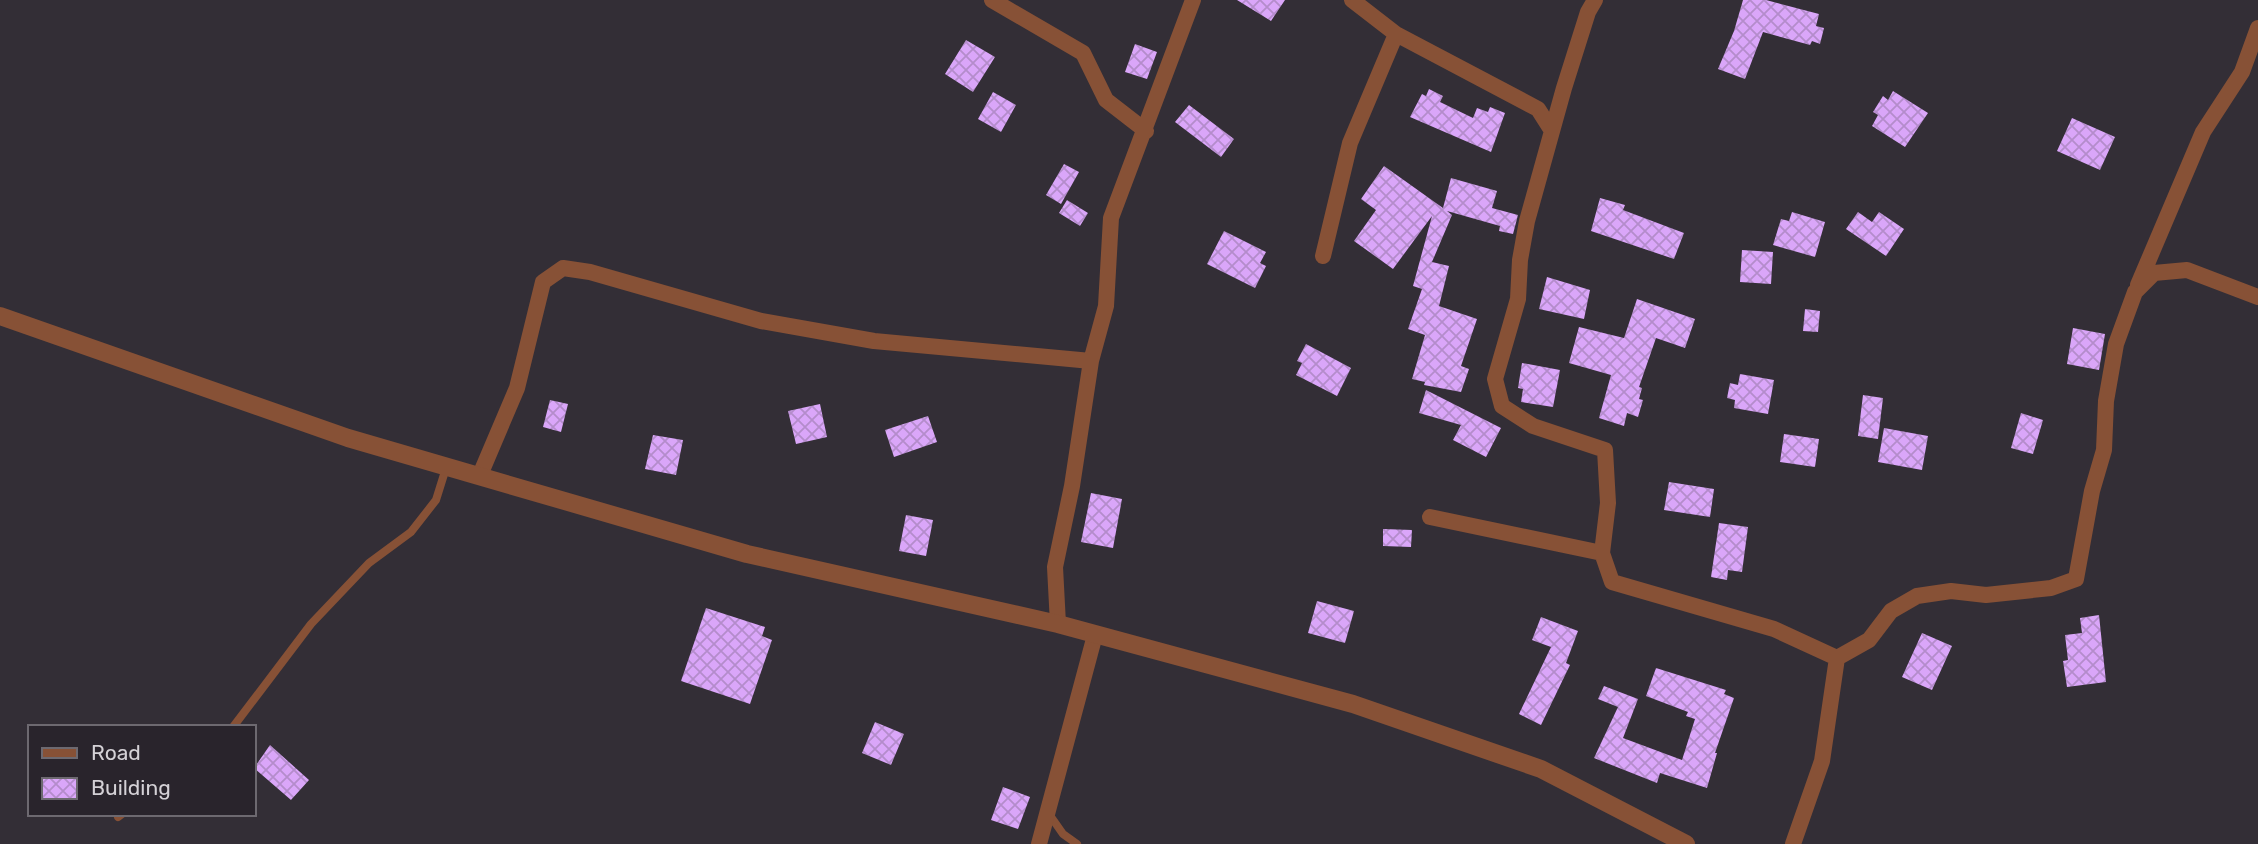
<svg xmlns="http://www.w3.org/2000/svg" width="2258" height="844" font-family="Rubik,sans-serif">
	<style>
		.building { fill: url(#building-cross-hatch) }
		.lines { fill: none; stroke-linecap: round; stroke-linejoin: round }
		.service { stroke: #875136; stroke-width: 8 }
		.minor { stroke: #875136; stroke-width: 16 }
		.tertiary { stroke: #875136; stroke-width: 18 }
	</style>
	<defs>
		<pattern id="building-cross-hatch" width="8" height="8" patternUnits="userSpaceOnUse" patternTransform="scale(1.75)"><rect width="8" height="8" fill="#daa6f9"/><path d="M0 0l8 8M0 8l8-8" fill="none" stroke="#b48ccb"/></pattern>
	</defs>
	<rect width="100%" height="100%" fill="#332e36"/>
	<path class="building" d="M1237 0H1285L1271 21Z
		M1743 0H1766L1819 14 1816 26 1824 28 1820 44 1812 41 1810 45 1763 32 1745 79 1718 69 1734 31Z
		M966 40 995 57 973 92 945 74Z
		M1135 44 1157 52 1147 79 1125 72Z
		M1429 89 1443 96 1440 102 1473 118 1477 108 1488 112 1490 107 1505 113 1491 152 1410 117 1422 94 1426 96Z
		M1893 91 1928 113 1905 147 1872 126 1878 115 1873 112 1883 96 1888 100Z
		M993 92 1016 105 1001 132 978 119Z
		M1189 105 1234 139 1221 157 1175 122Z
		M2072 118 2115 137 2100 170 2057 151Z
		M1064 164 1079 172 1061 204 1046 195Z
		M1384 166 1443 208 1451 178 1497 191 1492 208 1518 215 1513 234 1499 231 1500 226 1447 211 1452 215 1432 262 1449 266 1439 306 1477 319 1461 366 1469 369 1461 392 1424 385 1425 382 1412 379 1425 335 1408 329 1422 289 1413 286 1432 216 1393 269 1354 241 1376 210 1361 199Z
		M1600 198 1625 205 1623 210 1684 233 1674 259 1591 231Z
		M1067 200 1088 213 1080 226 1059 213Z
		M1792 212 1825 222 1815 257 1773 245 1781 219 1789 221Z
		M1858 212 1872 222 1879 212 1904 229 1886 256 1846 229Z
		M1224 231 1266 252 1260 263 1266 266 1255 288 1207 264Z
		M1742 250 1773 252 1771 284 1740 282Z
		M1547 277 1590 290 1584 319 1539 309Z
		M1637 299 1695 319 1685 348 1656 338 1639 387 1642 388 1639 399 1643 400 1638 417 1627 413 1624 426 1599 418 1611 375 1569 363 1579 327 1624 338Z
		M1805 309 1820 311 1818 332 1803 331Z
		M2073 328 2105 334 2099 370 2067 364Z
		M1306 344 1351 368 1337 396 1296 375 1302 363 1297 361Z
		M1522 363 1560 370 1553 407 1521 402 1523 389 1518 388Z
		M1740 374 1774 380 1768 414 1734 408 1735 400 1727 398 1730 383 1738 385Z
		M1426 390 1501 428 1486 457 1453 440 1461 425 1419 413Z
		M1863 395 1883 398 1878 439 1858 436Z
		M550 400 568 404 561 432 543 427Z
		M820 404 827 437 796 444 788 411Z
		M2021 413 2043 420 2033 454 2011 448Z
		M928 416 937 442 894 457 885 430Z
		M1884 428 1928 436 1922 470 1878 462Z
		M1784 434 1819 439 1815 467 1780 462Z
		M653 435 683 440 676 475 645 469Z
		M1669 482 1714 489 1710 517 1664 510Z
		M1091 493 1122 499 1113 548 1081 542Z
		M906 515 933 520 926 556 899 551Z
		M1719 523 1748 527 1742 572 1728 570 1727 580 1711 577Z
		M1383 529 1412 530 1411 547 1383 546Z
		M1317 601 1354 611 1345 643 1308 633Z
		M706 608 765 627 762 636 772 640 750 704 681 681Z
		M2099 615 2106 682 2067 687 2063 661 2068 660 2065 635 2082 633 2080 618Z
		M1541 617 1578 631 1566 663 1570 665 1541 725 1519 714 1551 647 1532 640Z
		M1922 633 1952 646 1932 690 1902 677Z
		M1656 668 1726 690 1724 694 1734 698 1715 753H1717L1707 788 1660 773 1657 783 1594 758 1618 707 1598 699 1604 686 1638 699 1623 738 1682 760 1695 719 1686 716 1688 712 1646 696Z
		M875 722 904 734 891 765 862 753Z
		M270 745 309 780 291 800 254 768Z
		M1003 787 1030 797 1018 829 991 820Z"/>
	<g class="lines">
		<path class="service" d="M233 727 311 624 369 563 411 532 436 500 446 468
			M1049 814 1063 834 1077 844
			M118 817 122 814"/>
		<path class="minor" d="M992 0 1083 53 1106 100 1146 131
			M1352 0 1396 34 1538 109 1552 131
			M1595 0 1588 12 1564 88 1527 221 1520 260 1518 299 1495 379 1502 406 1533 426 1605 450 1608 503 1602 553 1612 582 1774 629 1837 658 1822 761 1793 844
			M1323 256 1350 143 1396 34
			M2138 285 2203 132 2242 72 2258 28
			M480 475 517 388 543 282 563 268 590 272 761 321 874 341 1091 361
			M1430 517 1602 553
			M1058 624 1055 567 1072 486 1091 361 1106 306 1111 218 1193 0
			M1837 658 1869 640 1891 611 1917 596 1951 591 1986 595 2051 588 2076 579 2092 491 2104 450 2106 401 2116 344 2135 292 2154 273 2187 270 2258 297
			M1039 844 1095 635"/>
		<path class="tertiary" d="M0 316 348 438 747 554 1058 624 1353 704 1541 769 1686 844"/>
	</g>
	<rect x="28" y="725" width="228" height="91" fill="#29242c" stroke="#6d6970" stroke-width="2"/>
	<rect x="42" y="748" width="35" height="10" fill="#875136" stroke="#6d6970" stroke-width="2"/>
	<text x="91" y="760" font-size="21" fill="#d4d1d6">Road</text>
	<rect x="42" y="778" width="35" height="21" fill="url(#building-cross-hatch)" stroke="#6d6970" stroke-width="2"/>
	<text x="91" y="795" font-size="21" fill="#d4d1d6">Building</text>
</svg>
